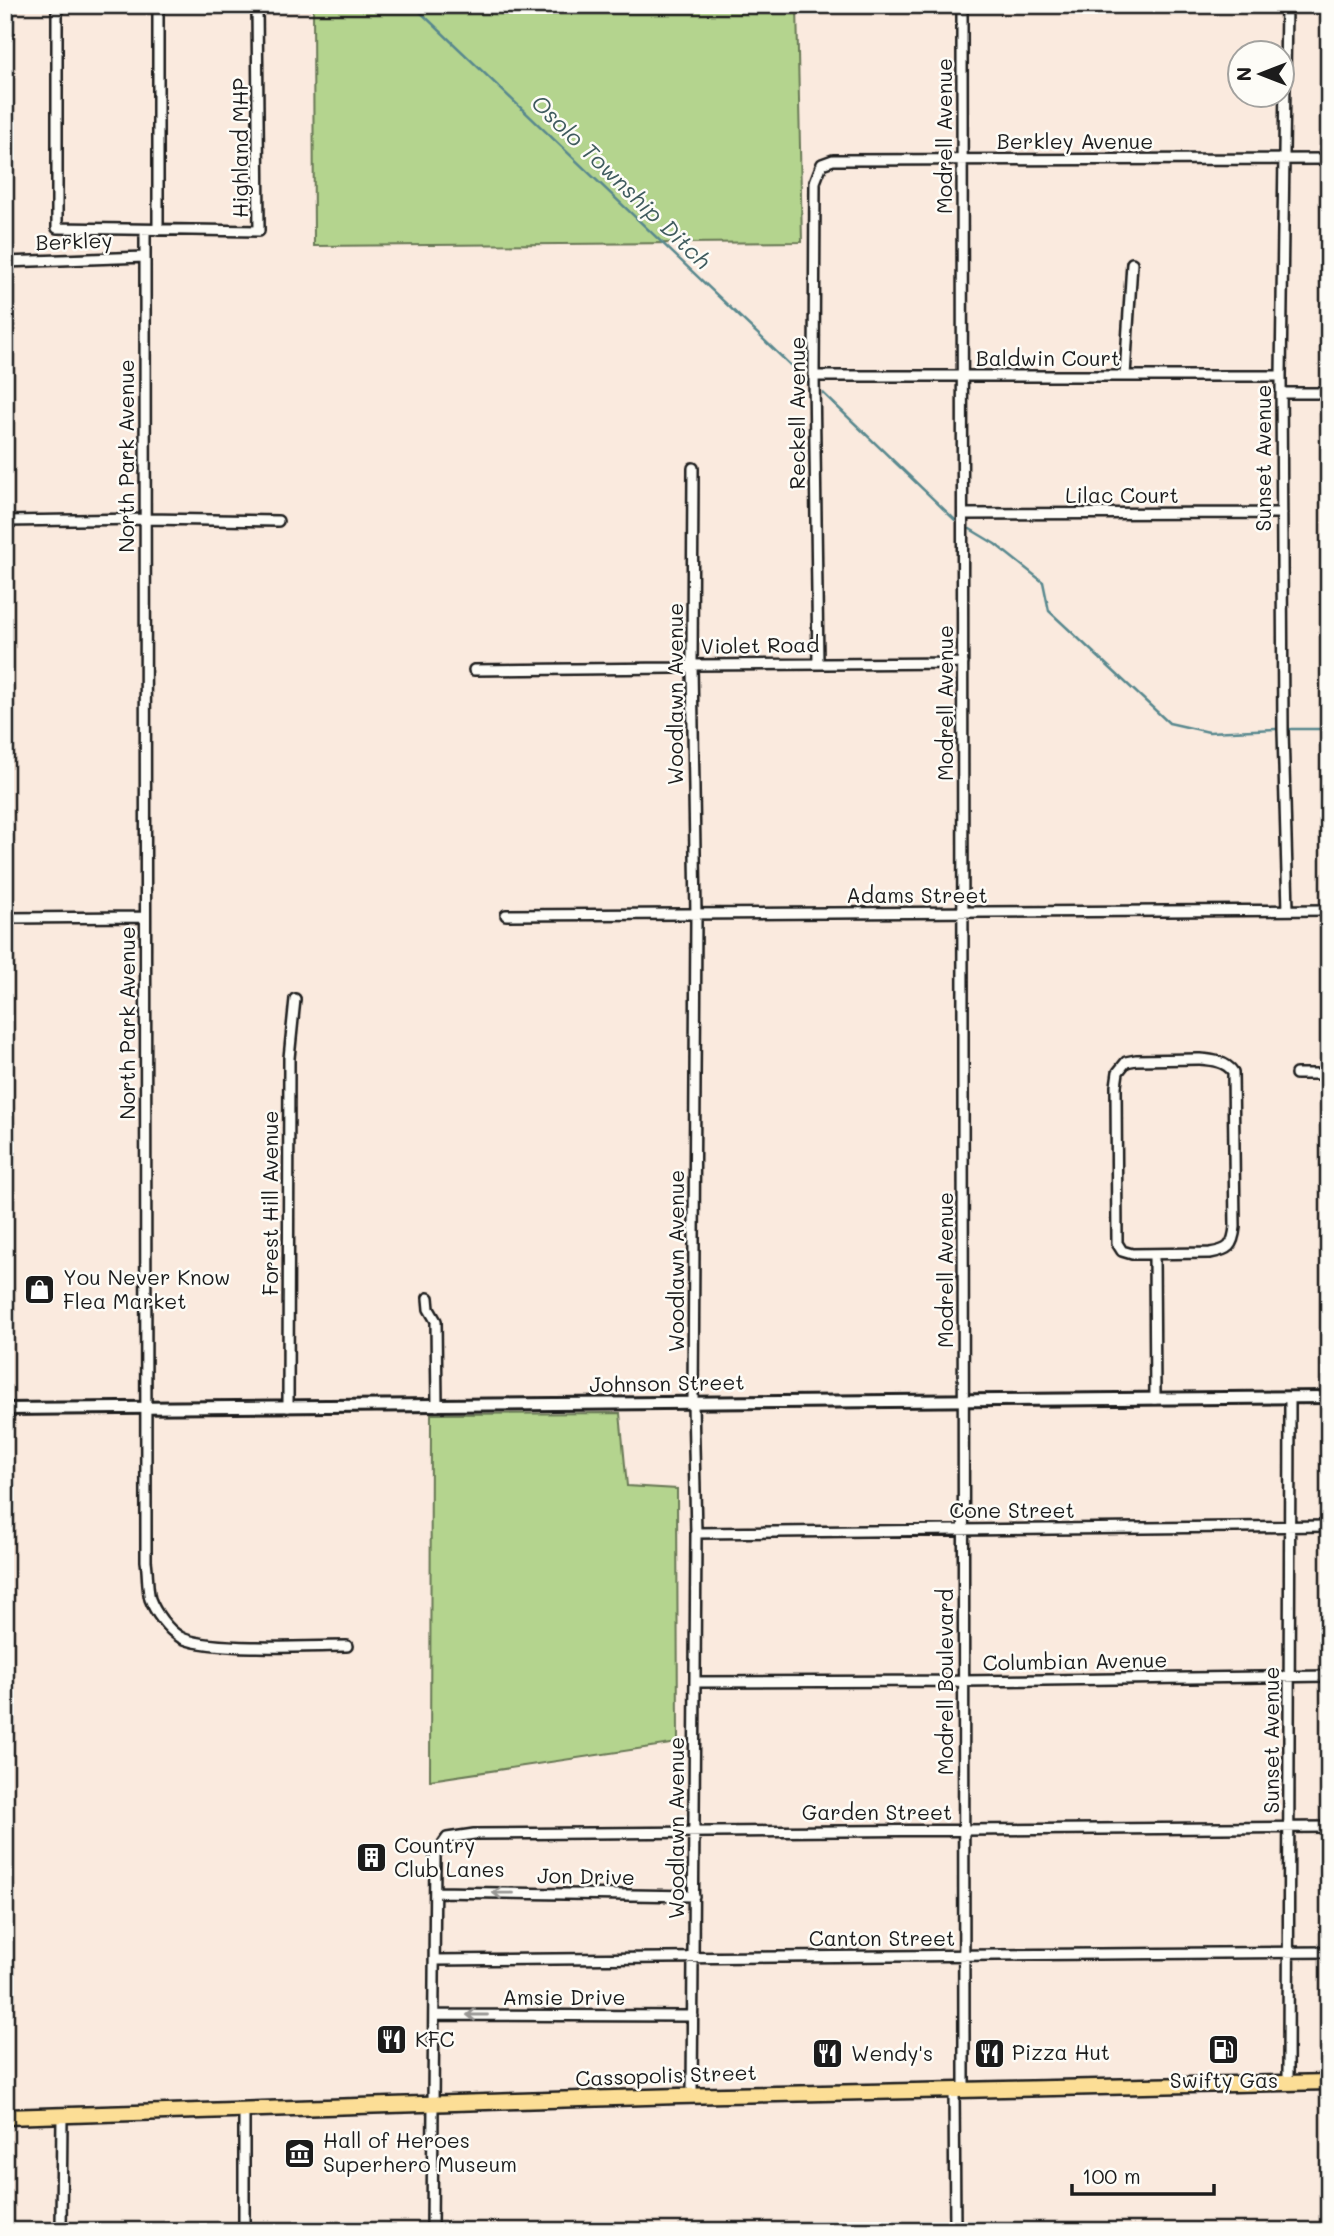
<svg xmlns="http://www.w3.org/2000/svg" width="1334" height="2236" font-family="Mali,sans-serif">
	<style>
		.green { fill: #b4d48e; stroke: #687855; stroke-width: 2 }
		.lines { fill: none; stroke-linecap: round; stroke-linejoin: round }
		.stream { stroke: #58888e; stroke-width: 2.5 }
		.minor-casing { stroke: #1c1c1c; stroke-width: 14 }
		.tertiary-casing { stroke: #1c1c1c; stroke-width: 16 }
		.primary-casing { stroke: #1c1c1c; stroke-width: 19 }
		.minor { stroke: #fdfcf7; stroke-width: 9 }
		.tertiary { stroke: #fdfcf7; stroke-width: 10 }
		.primary { stroke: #fcde96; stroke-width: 14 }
		.oneway { stroke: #989794 }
		.labels { text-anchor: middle; stroke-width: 5; stroke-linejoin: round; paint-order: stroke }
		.street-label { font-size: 21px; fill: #1c1c1c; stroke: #fdfcf7 }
		.poi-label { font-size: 21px; fill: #1c1c1c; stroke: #fdfcf7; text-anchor: start }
		.water-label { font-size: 23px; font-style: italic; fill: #3f5b5e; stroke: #fdfcf7 }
	</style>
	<rect width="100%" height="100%" fill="#faeade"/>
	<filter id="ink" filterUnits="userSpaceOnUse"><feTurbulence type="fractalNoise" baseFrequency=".0143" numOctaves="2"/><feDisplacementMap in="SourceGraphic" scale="14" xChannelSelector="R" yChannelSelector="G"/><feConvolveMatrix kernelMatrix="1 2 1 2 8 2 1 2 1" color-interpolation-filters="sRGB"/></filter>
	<g filter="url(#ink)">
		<path class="green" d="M313 5H797L802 242 314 246Z
			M620 1413 627 1486 677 1489 678 1743 430 1780 431 1414Z"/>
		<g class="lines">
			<path class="stream" d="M413 5 807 381
				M823 393 955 520
				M970 529 995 544 1043 582 1049 611 1169 723 1209 732 1276 729
				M1291 729H1329"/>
			<defs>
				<path id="minor" d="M57 5V228L259 231 257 5
					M158 5V230
					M962 5 964 2089
					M1286 5 1281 376 1283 730 1288 910
					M145 230 146 1561C148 1573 147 1588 150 1599 155 1612 167 1629 180 1637 206 1652 311 1646 347 1646
					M5 262 145 257
					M814 376H1281
					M1125 376 1132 263
					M1283 393H1329
					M963 514 1282 513
					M5 521 145 519 278 521
					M818 663 814 376 815 182 822 164 833 160 1329 159
					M474 670 674 668 692 665 963 663
					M506 915 1329 910
					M5 918 145 917
					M1199 1059C1211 1060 1226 1061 1233 1072L1235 1227C1233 1246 1229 1250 1210 1253L1132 1254 1122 1251 1117 1243 1116 1086 1118 1072 1126 1062 1136 1060Z
					M1296 1074H1329
					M1154 1254 1155 1399
					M428 1298 429 1309 436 1321 437 1406
					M288 1407 289 1058 295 999
					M696 1533 1329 1526
					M695 1682 963 1681 1329 1676
					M435 1892 694 1896
					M435 1960 1329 1952
					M435 2015 693 2016
					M1288 2082 1290 1398
					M954 2089 955 2231
					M692 2096 696 1533 693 1404 696 915 692 665 693 468
					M61 2231 62 2114
					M244 2231V2109
					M432 2231 435 1855 447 1838 474 1834C759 1829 1044 1832 1329 1827"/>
				<path id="tertiary" d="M5 1409 1329 1397"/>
				<path id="primary" d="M5 2117 679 2096 1329 2082"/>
			</defs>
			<use href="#minor" class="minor-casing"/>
			<use href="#tertiary" class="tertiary-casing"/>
			<use href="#primary" class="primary-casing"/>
			<use href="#minor" class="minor"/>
			<use href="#tertiary" class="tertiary"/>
			<use href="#primary" class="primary"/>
		</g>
		<defs><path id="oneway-shaft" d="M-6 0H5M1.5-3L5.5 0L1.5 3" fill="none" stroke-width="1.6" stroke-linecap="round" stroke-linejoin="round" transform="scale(1.75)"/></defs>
		<g class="oneway">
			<use href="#oneway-shaft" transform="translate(503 1893) rotate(-179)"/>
			<use href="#oneway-shaft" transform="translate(477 2015) rotate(-180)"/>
		</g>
	</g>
	<defs>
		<symbol id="shop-square" viewBox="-11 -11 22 22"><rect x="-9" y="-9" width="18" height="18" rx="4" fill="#1c1c1c" stroke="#fdfcf7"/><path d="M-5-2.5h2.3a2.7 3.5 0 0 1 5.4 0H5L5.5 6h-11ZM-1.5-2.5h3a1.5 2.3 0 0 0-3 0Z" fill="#fff"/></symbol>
		<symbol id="building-square" viewBox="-11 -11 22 22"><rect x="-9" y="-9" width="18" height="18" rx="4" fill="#1c1c1c" stroke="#fdfcf7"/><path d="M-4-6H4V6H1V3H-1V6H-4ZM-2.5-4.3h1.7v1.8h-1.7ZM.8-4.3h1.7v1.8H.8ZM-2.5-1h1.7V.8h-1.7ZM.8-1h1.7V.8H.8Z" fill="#fff"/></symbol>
		<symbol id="restaurant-square" viewBox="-11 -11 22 22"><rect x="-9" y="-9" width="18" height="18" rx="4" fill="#1c1c1c" stroke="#fdfcf7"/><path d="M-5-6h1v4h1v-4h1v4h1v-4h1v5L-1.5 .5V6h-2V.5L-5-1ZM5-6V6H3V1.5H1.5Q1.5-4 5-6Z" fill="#fff"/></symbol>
		<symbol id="fuel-square" viewBox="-11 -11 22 22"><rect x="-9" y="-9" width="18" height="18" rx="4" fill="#1c1c1c" stroke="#fdfcf7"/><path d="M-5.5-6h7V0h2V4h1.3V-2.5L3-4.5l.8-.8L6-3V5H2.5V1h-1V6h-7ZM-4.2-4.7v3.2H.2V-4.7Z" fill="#fff"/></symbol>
		<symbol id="museum-square" viewBox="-11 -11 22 22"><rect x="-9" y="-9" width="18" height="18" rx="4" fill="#1c1c1c" stroke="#fdfcf7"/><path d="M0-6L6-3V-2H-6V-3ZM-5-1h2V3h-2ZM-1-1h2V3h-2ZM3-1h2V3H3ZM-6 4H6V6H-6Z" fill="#fff"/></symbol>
	</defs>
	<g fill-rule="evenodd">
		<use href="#shop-square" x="22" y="1272" width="35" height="35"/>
		<use href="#building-square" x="354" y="1840" width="35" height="35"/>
		<use href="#restaurant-square" x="374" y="2022" width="35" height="35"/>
		<use href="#fuel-square" x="1206" y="2032" width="35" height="35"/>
		<use href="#restaurant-square" x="972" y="2036" width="35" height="35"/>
		<use href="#restaurant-square" x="810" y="2036" width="35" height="35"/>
		<use href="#museum-square" x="282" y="2136" width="35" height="35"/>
	</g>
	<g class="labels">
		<g class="street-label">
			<text transform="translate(945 136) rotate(-90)" y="7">Modrell Avenue</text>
			<text x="1075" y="149">Berkley Avenue</text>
			<text transform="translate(241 148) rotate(-90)" y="7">Highland MHP</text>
			<text transform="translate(74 242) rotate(-2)" y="7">Berkley</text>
			<text x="1048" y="366">Baldwin Court</text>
			<text transform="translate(798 413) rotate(-90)" y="7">Reckell Avenue</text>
			<text transform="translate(127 456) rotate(-90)" y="7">North Park Avenue</text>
			<text transform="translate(1264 458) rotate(-90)" y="7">Sunset Avenue</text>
			<text x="1122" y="503">Lilac Court</text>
			<text transform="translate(760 646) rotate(-1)" y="7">Violet Road</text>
			<text transform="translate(676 694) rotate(-90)" y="7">Woodlawn Avenue</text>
			<text transform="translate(946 703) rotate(-90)" y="7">Modrell Avenue</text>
			<text x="917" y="903">Adams Street</text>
			<text transform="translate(128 1023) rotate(-90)" y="7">North Park Avenue</text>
			<text transform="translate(271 1203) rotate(-90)" y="7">Forest Hill Avenue</text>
			<text transform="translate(677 1261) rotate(-90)" y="7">Woodlawn Avenue</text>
			<text transform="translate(946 1270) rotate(-90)" y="7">Modrell Avenue</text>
			<text transform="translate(667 1384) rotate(-1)" y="7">Johnson Street</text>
			<text x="1012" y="1518">Cone Street</text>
			<text transform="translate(1075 1662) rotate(-1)" y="7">Columbian Avenue</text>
			<text transform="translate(946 1682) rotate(-90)" y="7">Modrell Boulevard</text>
			<text transform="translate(1272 1740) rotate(-90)" y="7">Sunset Avenue</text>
			<text x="877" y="1820">Garden Street</text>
			<text transform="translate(677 1828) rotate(-90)" y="7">Woodlawn Avenue</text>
			<text transform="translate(586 1877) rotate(1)" y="7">Jon Drive</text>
			<text x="882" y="1946">Canton Street</text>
			<text x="564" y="2005">Amsie Drive</text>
			<text transform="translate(666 2076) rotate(-2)" y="7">Cassopolis Street</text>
		</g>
		<g class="poi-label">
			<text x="63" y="1285">You Never Know<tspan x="63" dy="24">Flea Market</tspan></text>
			<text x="394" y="1853">Country<tspan x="394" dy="24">Club Lanes</tspan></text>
			<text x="415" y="2047">KFC</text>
			<text x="1012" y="2060">Pizza Hut</text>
			<text x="851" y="2061">Wendy's</text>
			<text x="1224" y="2088" text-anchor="middle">Swifty Gas</text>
			<text x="323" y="2148">Hall of Heroes<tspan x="323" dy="24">Superhero Museum</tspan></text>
		</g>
		<g class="water-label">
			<text transform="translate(621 182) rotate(44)" y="8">Osolo Township Ditch</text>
		</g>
	</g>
	<rect width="1334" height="2236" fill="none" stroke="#fdfcf7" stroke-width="28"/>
	<rect x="14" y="14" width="1306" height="2208" fill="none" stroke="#1c1c1c" stroke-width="2.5" filter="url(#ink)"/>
	<g transform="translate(1261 74) rotate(270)"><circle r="33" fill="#fdfcf7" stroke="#a3a29f" stroke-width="2"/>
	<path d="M0-5L12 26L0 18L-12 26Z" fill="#1c1c1c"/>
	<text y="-10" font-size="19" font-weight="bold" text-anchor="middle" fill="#1c1c1c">N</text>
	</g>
	<path d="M1072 2184v10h142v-10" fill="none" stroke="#1c1c1c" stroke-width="3.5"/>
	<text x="1082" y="2184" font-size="21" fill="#1c1c1c" stroke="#fdfcf7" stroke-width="5" paint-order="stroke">100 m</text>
</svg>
